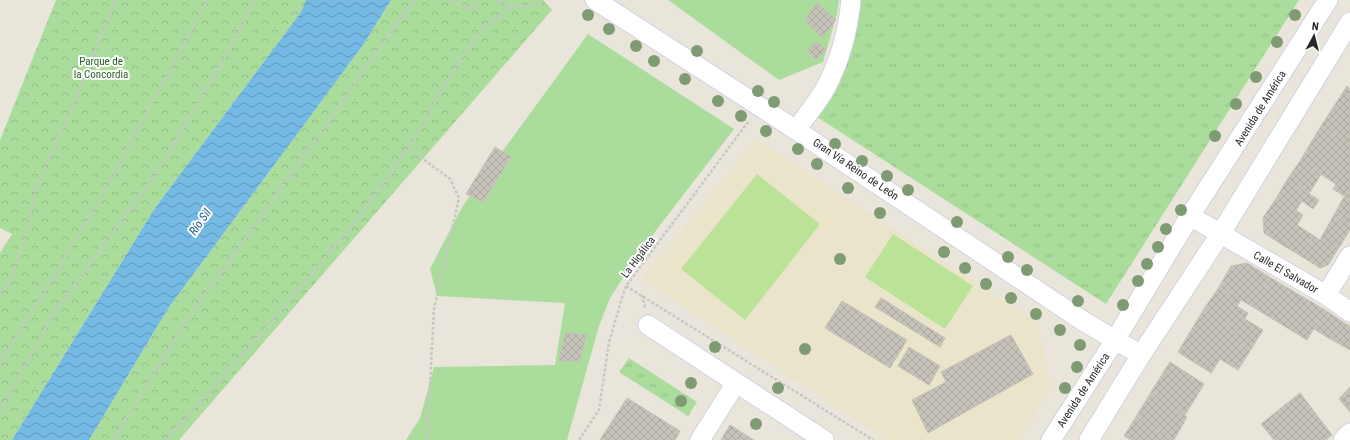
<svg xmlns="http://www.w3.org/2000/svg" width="1350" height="440" font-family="'Roboto Condensed',sans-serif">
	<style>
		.education { fill: #eae4cb }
		.grass { fill: url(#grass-tufts) }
		.forest { fill: url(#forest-crowns) }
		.garden { fill: #aadd9b }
		.pitch { fill: #bbe397 }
		.water { fill: url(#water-waves) }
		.building { fill: url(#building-cross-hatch); stroke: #c5c1b5 }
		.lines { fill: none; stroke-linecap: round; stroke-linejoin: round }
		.minor-casing { stroke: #d0d2e0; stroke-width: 21 }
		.path { stroke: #c7c7c7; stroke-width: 2.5; stroke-dasharray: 3 2; stroke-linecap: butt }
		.minor { stroke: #fff; stroke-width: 19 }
		.tree { fill: #7e9b74 }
		.labels { text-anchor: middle; stroke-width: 4; stroke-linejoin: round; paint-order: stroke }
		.park-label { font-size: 11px; fill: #255f1f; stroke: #fff }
		.street-label { font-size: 11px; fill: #282828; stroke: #fff }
		.water-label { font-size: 12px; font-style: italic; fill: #17578d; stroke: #fff }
	</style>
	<defs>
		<pattern id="grass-tufts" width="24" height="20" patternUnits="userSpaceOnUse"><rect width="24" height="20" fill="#aadd9b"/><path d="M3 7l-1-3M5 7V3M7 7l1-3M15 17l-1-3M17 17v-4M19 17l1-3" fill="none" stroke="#92be86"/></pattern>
		<pattern id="forest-crowns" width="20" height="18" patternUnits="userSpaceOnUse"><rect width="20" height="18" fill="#aadd9b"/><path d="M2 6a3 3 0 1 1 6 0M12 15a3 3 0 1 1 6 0" fill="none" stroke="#92be86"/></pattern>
		<pattern id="water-waves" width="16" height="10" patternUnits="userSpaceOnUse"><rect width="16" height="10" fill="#75bae5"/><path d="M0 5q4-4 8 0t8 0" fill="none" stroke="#6097ba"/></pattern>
		<pattern id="building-cross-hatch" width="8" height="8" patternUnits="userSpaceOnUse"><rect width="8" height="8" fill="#c5c2ba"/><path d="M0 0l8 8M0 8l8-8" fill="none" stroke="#a9a7a0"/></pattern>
	</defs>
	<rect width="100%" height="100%" fill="#eae5db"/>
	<path class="education" d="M756 139 1038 323 1051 388 1019 440H887L642 279Z"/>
	<path class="grass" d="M857 0H1299L1106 304 814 115Z
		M629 358 697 402 688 416 619 372Z"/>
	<path class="forest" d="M56 0H306L301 12 155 208 12 440H0V253L12 234 0 228V140Z
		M391 0H543L552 10 179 440H89L169 307 363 45Z"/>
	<path class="garden" d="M668 0H839L837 14 823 62 779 80Z
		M588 34 734 129 641 250 610 298 599 326 567 440H406L420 418 434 367 555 365 565 303 437 296 430 269 462 207Z"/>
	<path class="pitch" d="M757 174 820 224 745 320 681 269Z
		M893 234 973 286 945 329 865 277Z"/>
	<path class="water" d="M306 0H391L363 45 169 307 89 440H12L155 208 301 12Z"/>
	<path class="building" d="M817 3 836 20 822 38 805 20Z
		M816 41 826 50 816 60 807 51Z
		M1347 86 1350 89V144L1321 126Z
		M1321 126 1350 144V200L1333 189 1336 184 1300 161Z
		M495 147 511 157 483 202 466 194Z
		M1300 161 1321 174 1309 194 1287 180Z
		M1287 180 1319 200 1313 209 1302 201 1296 210 1277 197Z
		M1277 197 1303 215 1284 246 1264 233 1263 218Z
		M1344 197 1350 200V227L1334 215Z
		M1334 215 1350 227V230L1338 249 1321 238Z
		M1297 225 1314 236 1301 256 1284 246Z
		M1314 236 1320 240 1321 238 1338 249 1328 265 1320 268 1301 256Z
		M1247 263 1271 278 1253 307 1219 287 1231 266Z
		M1271 278 1325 310 1307 340 1253 307Z
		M1219 287 1241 300 1237 306 1248 313 1245 319 1263 330 1250 351 1232 339 1238 330 1204 309Z
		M881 298 945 338 940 347 875 307Z
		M842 301 907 340 890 368 825 328Z
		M1204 309 1238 330 1232 339 1250 351 1238 370 1220 359 1211 373 1178 352Z
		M1325 310 1343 322 1332 340 1314 329Z
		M1343 322 1350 326V350L1332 340Z
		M565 333 586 335 580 361H559Z
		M1011 335 1033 374 928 433 912 400 946 382 941 372Z
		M909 347 940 366 929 385 898 366Z
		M1170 362 1204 384 1185 415 1151 392Z
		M1350 387V412L1339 399Z
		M1151 392 1187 417 1174 440 1136 417Z
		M1300 393 1332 435 1326 440H1274L1261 424Z
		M627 398 680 431 675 440H600Z
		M1136 417 1173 440H1131L1124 436Z
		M730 425 754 440H721Z"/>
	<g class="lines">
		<defs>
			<path id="minor" d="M595 0 796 130 1083 321 1141 355
				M796 130C806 116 817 103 825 89 840 61 848 31 851 0
				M1190 216 1326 295 1350 312
				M1326 295 1350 256
				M648 325 824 440
				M700 440 736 383
				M1051 440 1115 340 1190 216 1328 0
				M1089 440 1141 355 1221 233 1350 22
				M1343 440 1350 433"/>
		</defs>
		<use href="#minor" class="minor-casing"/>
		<path class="path" d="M447 0 473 9 478 0
			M496 0 513 7 541 3 543 0
			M408 148 450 179 459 198 434 309 427 440
			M626 286 873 440
			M0 295 14 271 27 232 36 186 65 124 116 0
			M642 295 645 308
			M0 364 101 198 208 0
			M0 412 52 316 161 166 237 36 253 0
			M113 440 180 331 414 0
			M166 440 269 325 354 224 410 145 457 64 483 28 513 7
			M579 440 599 410 609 342 622 298 626 286 748 122"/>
		<use href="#minor" class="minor"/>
	</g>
	<g class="tree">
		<circle cx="588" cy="15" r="6"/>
		<circle cx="1295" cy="15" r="6"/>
		<circle cx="609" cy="29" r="6"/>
		<circle cx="1277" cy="42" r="6"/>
		<circle cx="636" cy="46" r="6"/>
		<circle cx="697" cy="51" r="6"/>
		<circle cx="654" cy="61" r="6"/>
		<circle cx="1256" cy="77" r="6"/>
		<circle cx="685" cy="79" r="6"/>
		<circle cx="758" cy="91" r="6"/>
		<circle cx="718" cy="101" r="6"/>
		<circle cx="774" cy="102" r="6"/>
		<circle cx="1236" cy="104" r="6"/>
		<circle cx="741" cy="116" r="6"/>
		<circle cx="766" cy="131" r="6"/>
		<circle cx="1215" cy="136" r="6"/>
		<circle cx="835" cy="144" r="6"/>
		<circle cx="798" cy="149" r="6"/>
		<circle cx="862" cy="161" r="6"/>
		<circle cx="817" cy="164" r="6"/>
		<circle cx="887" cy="176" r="6"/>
		<circle cx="848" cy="188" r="6"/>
		<circle cx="908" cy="190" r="6"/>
		<circle cx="1181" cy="210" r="6"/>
		<circle cx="880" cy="213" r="6"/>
		<circle cx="957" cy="222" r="6"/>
		<circle cx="1166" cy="229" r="6"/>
		<circle cx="1158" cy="247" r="6"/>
		<circle cx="944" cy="252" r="6"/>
		<circle cx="1008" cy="257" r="6"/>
		<circle cx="840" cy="259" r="6"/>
		<circle cx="1147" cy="264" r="6"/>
		<circle cx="965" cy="268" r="6"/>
		<circle cx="1027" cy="270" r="6"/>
		<circle cx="1138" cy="281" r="6"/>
		<circle cx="986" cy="284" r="6"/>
		<circle cx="1011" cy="298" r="6"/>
		<circle cx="1078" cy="301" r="6"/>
		<circle cx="1123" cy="305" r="6"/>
		<circle cx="1036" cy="314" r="6"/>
		<circle cx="1060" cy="330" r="6"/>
		<circle cx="1080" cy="345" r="6"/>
		<circle cx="715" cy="347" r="6"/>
		<circle cx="805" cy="349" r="6"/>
		<circle cx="1077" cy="367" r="6"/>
		<circle cx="691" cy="383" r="6"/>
		<circle cx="778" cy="388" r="6"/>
		<circle cx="1065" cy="388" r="6"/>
		<circle cx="681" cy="401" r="6"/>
		<circle cx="756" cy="424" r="6"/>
	</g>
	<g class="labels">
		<g class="park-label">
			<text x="101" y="65">Parque de<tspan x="101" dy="13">la Concordia</tspan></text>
		</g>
		<g class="street-label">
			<text transform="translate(1260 108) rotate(-58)" y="4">Avenida de América</text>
			<text transform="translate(856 169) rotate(34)" y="4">Gran Vía Reino de León</text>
			<text transform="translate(638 257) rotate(-53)" y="4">La Higálica</text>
			<text transform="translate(1286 272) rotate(30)" y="4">Calle El Salvador</text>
			<text transform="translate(1083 390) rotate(-57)" y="4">Avenida de América</text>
		</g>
		<g class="water-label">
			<text transform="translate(200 222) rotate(-55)" y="4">Río Sil</text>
		</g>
	</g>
	<g transform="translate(1314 36) rotate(7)" stroke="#ffffff" stroke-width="3" paint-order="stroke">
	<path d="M0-3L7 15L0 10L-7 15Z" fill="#282828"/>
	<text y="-6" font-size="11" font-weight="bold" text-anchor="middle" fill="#282828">N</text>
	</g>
</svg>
